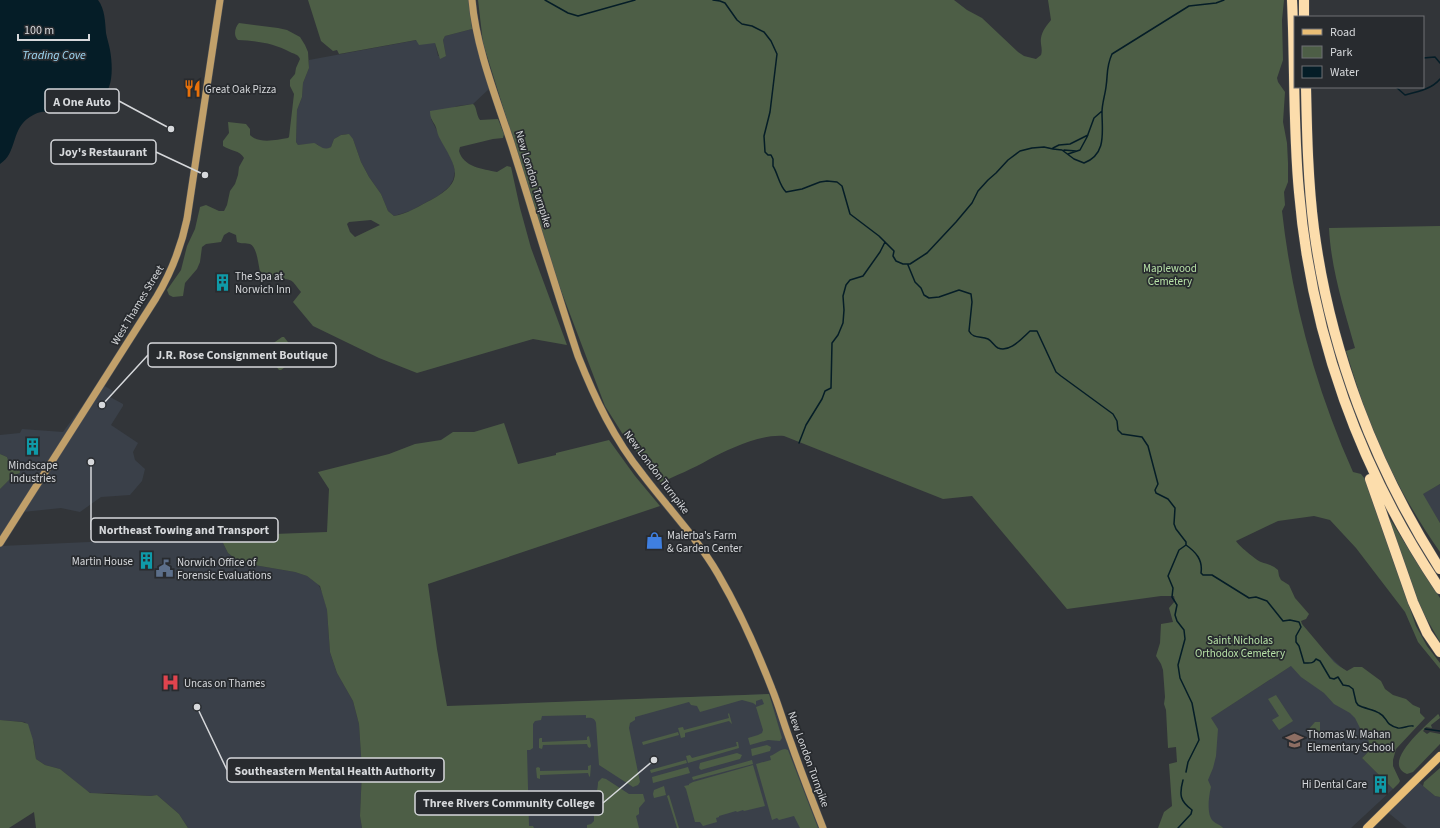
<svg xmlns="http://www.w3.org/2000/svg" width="1440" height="828" font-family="'Source Sans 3',sans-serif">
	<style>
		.built { fill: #3a4049 }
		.green { fill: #4d5e46; fill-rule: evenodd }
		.water { fill: #051d27 }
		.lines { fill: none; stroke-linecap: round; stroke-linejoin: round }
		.stream { stroke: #051d27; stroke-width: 1.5 }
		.secondary-casing { stroke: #505256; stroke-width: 8 }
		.primary-casing { stroke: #505256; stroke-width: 9 }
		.motorway-casing { stroke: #505256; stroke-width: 11 }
		.secondary { stroke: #c1a06a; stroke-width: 7 }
		.primary { stroke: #e9be76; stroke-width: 8 }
		.motorway { stroke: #fcddac; stroke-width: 10 }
		.labels { text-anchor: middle; stroke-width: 3.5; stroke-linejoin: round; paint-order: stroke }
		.poi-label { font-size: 11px; fill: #d6d8db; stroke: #282b2f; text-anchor: start }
		.street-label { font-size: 11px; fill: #d6d8db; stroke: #282b2f }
		.park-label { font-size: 11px; fill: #b7e1a7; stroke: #282b2f }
		.water-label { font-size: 12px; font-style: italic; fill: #a1dbf8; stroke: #282b2f }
		.leader { fill: none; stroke: #d6d8db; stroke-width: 1.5 }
		.callout-dot { fill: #d6d8db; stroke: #282b2f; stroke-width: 1.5 }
		.callout { fill: #282b2f; stroke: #d6d8db; stroke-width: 1.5 }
		.callout-label { font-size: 12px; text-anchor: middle; font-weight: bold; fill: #d6d8db }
	</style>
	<rect width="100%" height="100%" fill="#323539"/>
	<path class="built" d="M472 29 490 88 473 104 457 106 431 119 452 160 455 171 453 180 449 187 438 196 410 211 394 216 388 211 381 194 369 177 361 162 353 139 346 134 341 135 334 139 331 147 328 149H322L317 144 298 145 296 142 297 110 302 97 303 83 309 68V60L417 40 435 43 438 56H446L443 40 445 36Z
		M103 385 113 391 110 397 123 404V406L111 425 138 443 133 452 135 460 145 469 142 481 130 495 101 497 80 512 61 508 23 512 1 546 221 536 223 543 228 553 238 561 254 565 295 572 307 576 318 584 323 594 327 610 330 652 337 673 353 701 359 724 362 770 360 816 362 828H188L179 814 157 795 151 796 107 793 93 794 87 791 60 769 45 765 36 759 34 743 25 722 0 720V489L14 475 20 473 9 463 7 457 0 454V435L20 433 22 429 63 432 95 389Z
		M1440 484V523L1422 494Z
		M1320 647 1380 704 1395 724 1362 758 1393 789 1351 828H1204L1206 721Z
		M769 694 820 828H521L509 704Z
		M1416 780 1435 796 1440 797V828H1407L1385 810Z"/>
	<path class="green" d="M308 0H469L472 28V29L445 36 443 40 446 56 440 59 435 43 419 45 416 40 339 54 337 50 333 51 321 41Z
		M478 0H954L967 10 982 18 1018 52 1024 56 1036 59 1041 55C1043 49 1040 44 1041 38 1042 31 1047 25 1051 20L1048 0H1284L1282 20 1283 60 1277 78 1278 82 1285 92 1283 122 1287 143 1288 163V182L1284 192 1285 205 1282 211C1292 301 1316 389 1353 472L1361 474 1365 479 1416 626 1427 646 1440 663V669L1418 642 1405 612 1356 548 1330 520 1314 516 1278 521 1236 541C1238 545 1256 560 1261 562 1267 564 1273 565 1278 570L1279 576 1281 580 1289 585 1295 598 1309 614 1306 619 1301 621 1302 624 1334 662 1339 666 1347 671 1354 667H1362L1381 681 1385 689 1393 695 1406 699 1413 705 1420 708V713L1425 718 1396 749 1393 760V766L1400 781 1399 783 1393 789 1362 758 1371 749 1368 739 1362 732 1355 718 1350 713 1334 704 1324 693 1301 677 1291 666 1211 718 1218 729 1216 756 1213 768 1208 780 1211 787C1209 795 1206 814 1213 821 1216 824 1221 825 1223 828H1158L1164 812 1172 806 1169 764 1177 762 1176 747 1168 748 1166 710 1164 704 1165 697 1163 670 1161 664 1156 656 1160 643 1161 624 1173 622 1169 608 1175 601 1174 596H1161L1067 609 972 496 943 499 784 436C760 434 729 449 708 460 693 469 676 475 661 483L622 433 605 406 557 280 483 43Z
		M239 23 278 28 287 30 300 37 305 45 308 52 309 68 303 83 302 97 297 110 296 142 298 145 314 143C321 146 323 151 331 147L334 139 341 135 349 134 353 139 361 162 369 177 381 194 388 211 394 216C407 214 419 206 431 200 469 180 454 165 439 137 437 133 437 129 435 125 432 120 430 117 430 111L473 104C477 107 476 115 480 120L498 119 504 134 503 138 493 139 460 147 459 151C463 167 483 169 497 172L507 166 511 167 520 208 531 248 567 345 533 339 417 373 379 358 313 326 293 302 301 292C298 289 296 285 293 282 285 275 272 283 263 280 258 273 259 248 250 244 246 243 241 244 237 242L236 235 229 232 224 235 221 242 206 244 202 247 200 262 197 269 185 283 183 296 173 297 169 295 167 290 181 270 187 246 195 229 200 207 206 205 219 211H224L227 205 230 191 235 184 238 175 239 167 244 158C240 150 230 151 223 146V141L229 133 228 122 246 124 250 129V135C259 144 276 140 288 138L289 137 294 94 290 86V80L295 74 296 68 300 59C298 54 294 54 290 52 273 43 257 41 238 40 233 36 235 27 239 23ZM371 220 380 225 355 237 350 232 347 224 349 222Z
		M1440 226V484L1423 494 1440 523V552C1416 518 1392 476 1376 437 1364 409 1355 380 1346 351L1355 348C1344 309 1331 269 1329 228Z
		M282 337H284L298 355V358L281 370H279L265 352V349Z
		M504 423 518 464 556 455V453L609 440 635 476 660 506 428 584 437 649 447 706 769 694 782 738 780 741 768 740 750 745 748 738 758 735 762 733 763 730 756 707 764 704 762 699 756 701V705L753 703 742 700 700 712 697 706 691 705 689 702 635 717V720L630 723 629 728 640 782 638 785 633 787 599 765 596 723C595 718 591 717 586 718V715L542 716 541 720 535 721 533 724V748L530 750H527L529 826H533L534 828H362L360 816 362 770 359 724 353 701 337 673 330 652 327 610 320 586 307 576 295 572 254 565 238 561 228 553 223 543 221 536 327 532 329 489 318 472 389 454 415 444 441 440 453 432H474Z
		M0 454 7 457 9 463 19 462 20 473 14 475 0 489Z
		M1387 514 1419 566 1440 598V642L1418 604Z
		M1276 695 1293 721 1279 730 1272 720 1279 716 1268 699Z
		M729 713 732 724 729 721 685 733V737L681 738 678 728 683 727 684 730 729 718 728 714Z
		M1438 714 1439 715 1440 718 1431 725 1432 728 1426 727 1423 731 1427 734 1430 732 1440 734V744L1413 772 1407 774C1380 763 1428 724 1438 714Z
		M0 720 22 722 28 724 33 740 36 759 45 765 60 769 90 793 151 796 157 795 179 814 188 828H36L34 812 9 828H0Z
		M1315 722H1320V732L1311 738 1307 731Z
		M678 732 679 735 643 745 642 742Z
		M589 736 591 746 590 748 588 747 587 744 543 745 542 749 539 748V739L540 738H542V742L587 740V737Z
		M736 742H738L739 748 688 763 686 756 690 755 692 758 737 746Z
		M767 745 771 747 770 751 752 756 751 749Z
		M785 749 788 750 818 828H800L794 816 779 820 777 818 772 820 756 764 771 760 770 756C776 754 778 750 785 749Z
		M737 753 742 755 740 759 704 769 701 770 699 768 700 763Z
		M686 760 687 763 651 773 650 770Z
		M752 760 753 764 693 780 692 777Z
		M591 765 590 777 589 776 588 773 540 775V779L537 778 536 768 538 767 540 768V771L588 770V766Z
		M753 765 765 806 744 811 743 810 737 812 736 811 719 816V817L716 818 717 822 703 826 700 822H695L686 789 684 786 689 785V784L693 782Z
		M688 767 690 773 653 783 652 777Z
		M1440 768V797L1435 796 1423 786 1424 782Z
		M602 778 606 779 629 794H643L645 801 639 808V814L636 816 639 828H587V825L591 824 594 821V803H595C595 796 598 790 598 782Z
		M664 786 666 795 654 798 653 794 654 790Z
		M669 795 679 828H677L667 796Z"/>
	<path class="water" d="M0 0H98C105 9 105 22 106 33 107 39 109 44 110 50 112 61 113 77 109 87 106 95 98 104 92 109L81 108 71 110 68 108C62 115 50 111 41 112 36 113 31 116 27 119 11 132 17 153 0 164Z"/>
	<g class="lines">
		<path class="stream" d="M545 0 568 13 578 16 635 0
			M713 0 720 1 725 3 737 20 742 24 752 26 764 32 771 41 777 54 770 112 764 136 765 152 768 155H771L773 159V166C778 174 779 185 786 192L802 189 820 182 827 181 837 182 842 186 850 214 879 236 894 251 893 256 896 261 903 264H910L927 253 956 222 972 203 978 191 988 180 996 173 1008 160 1020 151 1032 148 1044 147 1053 149 1062 150 1074 159 1084 163C1107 154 1102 132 1102 112 1102 104 1105 95 1106 87 1108 74 1106 67 1112 54L1189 6 1216 3 1224 0
			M1423 58 1435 57 1440 63
			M1396 87 1405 95C1417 92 1432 89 1440 79
			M1053 148 1059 145 1070 144 1088 135
			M1064 150 1076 151
			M1068 154 1080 150 1087 137 1094 118 1102 111
			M908 265 915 282 921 288 924 295 929 298 939 297 959 290 971 294 972 302 969 331C973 339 981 336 988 339 992 341 994 346 998 348 1010 353 1022 338 1030 331H1037L1056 372 1061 376 1113 414 1117 421 1118 430 1122 434 1142 437 1148 446 1158 484 1155 490 1156 493 1168 499 1175 508 1174 524 1176 529 1186 542V545L1179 550 1168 576 1173 588 1172 597 1177 605 1175 615 1177 621 1184 630 1185 639 1178 665 1180 678 1192 703 1199 740 1188 762 1186 772
			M799 443 806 425 822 399 825 391 831 388 832 343 838 335 843 323 844 310 843 296 846 285 850 280 863 276 880 252 885 242
			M1186 545C1196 552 1203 560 1201 573L1203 575H1212L1249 598 1256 597 1267 601 1283 621 1290 620 1299 622 1301 627 1296 636V642L1299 646 1304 663C1310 663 1313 664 1316 659L1320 661 1330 678 1334 679 1338 677 1343 685 1349 686 1353 689 1356 702 1358 705C1365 709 1373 709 1379 713 1389 718 1383 724 1398 728 1403 729 1408 725 1413 726
			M1425 729 1440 731
			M1178 828 1191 814 1192 810C1180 801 1179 795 1183 780"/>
		<defs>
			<path id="secondary" d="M472 0C476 48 497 100 512 146 534 216 555 286 578 356 595 399 614 439 643 475 668 508 697 538 718 574 739 610 757 650 772 689 779 706 784 725 791 743 801 772 812 800 823 828
				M0 543 156 298C171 273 181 248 187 219L220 0"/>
			<path id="primary" d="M1367 828 1440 756"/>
			<path id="motorway" d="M1292 0C1295 64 1293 129 1299 192 1311 335 1360 470 1440 589
				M1304 0V17
				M1306 87C1307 134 1308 182 1314 229 1330 350 1374 466 1440 569
				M1370 479 1413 602 1427 633 1440 652"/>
		</defs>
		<use href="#secondary" class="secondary-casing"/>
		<use href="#primary" class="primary-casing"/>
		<use href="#motorway" class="motorway-casing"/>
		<use href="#secondary" class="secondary"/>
		<use href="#primary" class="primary"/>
		<use href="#motorway" class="motorway"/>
	</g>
	<defs>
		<symbol id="restaurant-bare" viewBox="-9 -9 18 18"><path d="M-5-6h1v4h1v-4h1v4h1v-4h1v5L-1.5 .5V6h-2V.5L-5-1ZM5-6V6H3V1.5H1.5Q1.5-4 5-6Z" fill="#e8710a" stroke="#282b2f" stroke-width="2.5" paint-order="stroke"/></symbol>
		<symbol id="building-bare" viewBox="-9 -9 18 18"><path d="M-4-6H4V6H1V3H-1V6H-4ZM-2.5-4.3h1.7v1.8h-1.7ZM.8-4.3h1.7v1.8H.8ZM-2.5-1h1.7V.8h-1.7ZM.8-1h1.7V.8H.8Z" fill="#0f9aa8" stroke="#282b2f" stroke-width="2.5" paint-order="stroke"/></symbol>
		<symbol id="shop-bare" viewBox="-9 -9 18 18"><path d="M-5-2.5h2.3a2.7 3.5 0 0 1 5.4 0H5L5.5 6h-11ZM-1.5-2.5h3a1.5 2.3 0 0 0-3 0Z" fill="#3f7fe0" stroke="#282b2f" stroke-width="2.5" paint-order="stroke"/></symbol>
		<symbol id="civic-bare" viewBox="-9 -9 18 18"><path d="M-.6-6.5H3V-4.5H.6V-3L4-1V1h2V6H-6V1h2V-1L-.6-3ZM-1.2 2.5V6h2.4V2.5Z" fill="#5c6f8a" stroke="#282b2f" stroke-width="2.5" paint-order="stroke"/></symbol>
		<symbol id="hospital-bare" viewBox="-9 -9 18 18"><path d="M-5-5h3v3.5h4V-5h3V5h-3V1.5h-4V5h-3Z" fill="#e0444e" stroke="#282b2f" stroke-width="2.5" paint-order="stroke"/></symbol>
		<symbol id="school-bare" viewBox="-9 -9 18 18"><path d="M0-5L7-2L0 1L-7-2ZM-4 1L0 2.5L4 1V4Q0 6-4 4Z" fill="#8d6e63" stroke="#282b2f" stroke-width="2.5" paint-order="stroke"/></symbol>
	</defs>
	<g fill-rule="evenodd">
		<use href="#restaurant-bare" x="180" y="76" width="25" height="25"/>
		<use href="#building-bare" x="210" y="270" width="25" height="25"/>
		<use href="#building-bare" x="20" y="434" width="25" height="25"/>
		<use href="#shop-bare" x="642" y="528" width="25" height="25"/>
		<use href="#building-bare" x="134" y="548" width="25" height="25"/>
		<use href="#civic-bare" x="152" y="556" width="25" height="25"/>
		<use href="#hospital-bare" x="158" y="670" width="25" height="25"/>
		<use href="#school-bare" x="1282" y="728" width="25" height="25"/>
		<use href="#building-bare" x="1368" y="772" width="25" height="25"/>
	</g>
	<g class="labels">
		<g class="poi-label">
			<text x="205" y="93">Great Oak Pizza</text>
			<text x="235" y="280">The Spa at<tspan x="235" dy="13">Norwich Inn</tspan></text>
			<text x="33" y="469" text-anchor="middle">Mindscape<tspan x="33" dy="13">Industries</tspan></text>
			<text x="667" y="539">Malerba's Farm<tspan x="667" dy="13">&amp; Garden Center</tspan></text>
			<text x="133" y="565" text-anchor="end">Martin House</text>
			<text x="177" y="566">Norwich Office of<tspan x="177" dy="13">Forensic Evaluations</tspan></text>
			<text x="184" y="687">Uncas on Thames</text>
			<text x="1307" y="738">Thomas W. Mahan<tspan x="1307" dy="13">Elementary School</tspan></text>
			<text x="1367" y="788" text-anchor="end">Hi Dental Care</text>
		</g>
		<g class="street-label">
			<text transform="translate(534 179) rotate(73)" y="4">New London Turnpike</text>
			<text transform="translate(137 305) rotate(-59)" y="4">West Thames Street</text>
			<text transform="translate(657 472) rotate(53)" y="4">New London Turnpike</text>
			<text transform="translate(809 759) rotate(70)" y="4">New London Turnpike</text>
		</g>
		<g class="park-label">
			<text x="1170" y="272">Maplewood<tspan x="1170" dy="13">Cemetery</tspan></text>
			<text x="1240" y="644">Saint Nicholas<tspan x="1240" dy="13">Orthodox Cemetery</tspan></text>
		</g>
		<g class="water-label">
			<text x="54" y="59">Trading Cove</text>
		</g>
	</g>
	<path class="leader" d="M171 129L119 101M205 175L156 152M102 405L148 355M91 462L91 530M197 707L227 770M654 760L603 803"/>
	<g class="callout-dot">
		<circle cx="171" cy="129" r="4"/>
		<circle cx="205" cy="175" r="4"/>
		<circle cx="102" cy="405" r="4"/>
		<circle cx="91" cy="462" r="4"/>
		<circle cx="197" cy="707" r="4"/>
		<circle cx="654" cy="760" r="4"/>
	</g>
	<g class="callout">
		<rect x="45" y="89" width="74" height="24" rx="4"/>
		<rect x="51" y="140" width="105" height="24" rx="4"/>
		<rect x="148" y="343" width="188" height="24" rx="4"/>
		<rect x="91" y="518" width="187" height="24" rx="4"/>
		<rect x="227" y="758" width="217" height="24" rx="4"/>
		<rect x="415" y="791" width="188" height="24" rx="4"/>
	</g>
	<g class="callout-label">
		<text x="82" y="106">A One Auto</text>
		<text x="103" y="156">Joy's Restaurant</text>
		<text x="242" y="359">J.R. Rose Consignment Boutique</text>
		<text x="184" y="534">Northeast Towing and Transport</text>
		<text x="335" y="775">Southeastern Mental Health Authority</text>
		<text x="509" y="807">Three Rivers Community College</text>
	</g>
	<rect x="1294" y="16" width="130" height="72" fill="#282b2f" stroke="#6e7074"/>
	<rect x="1302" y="29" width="20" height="6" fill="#e9be76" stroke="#6e7074"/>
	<text x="1330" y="36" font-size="12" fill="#d6d8db">Road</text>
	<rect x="1302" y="46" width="20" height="12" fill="#4d5e46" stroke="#6e7074"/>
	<text x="1330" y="56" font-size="12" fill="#d6d8db">Park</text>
	<rect x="1302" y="66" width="20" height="12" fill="#051d27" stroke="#6e7074"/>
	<text x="1330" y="76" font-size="12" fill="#d6d8db">Water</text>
	<path d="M18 34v6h71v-6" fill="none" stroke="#d6d8db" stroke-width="2"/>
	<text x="24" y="34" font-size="12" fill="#d6d8db" stroke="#282b2f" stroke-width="3" paint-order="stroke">100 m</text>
</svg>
